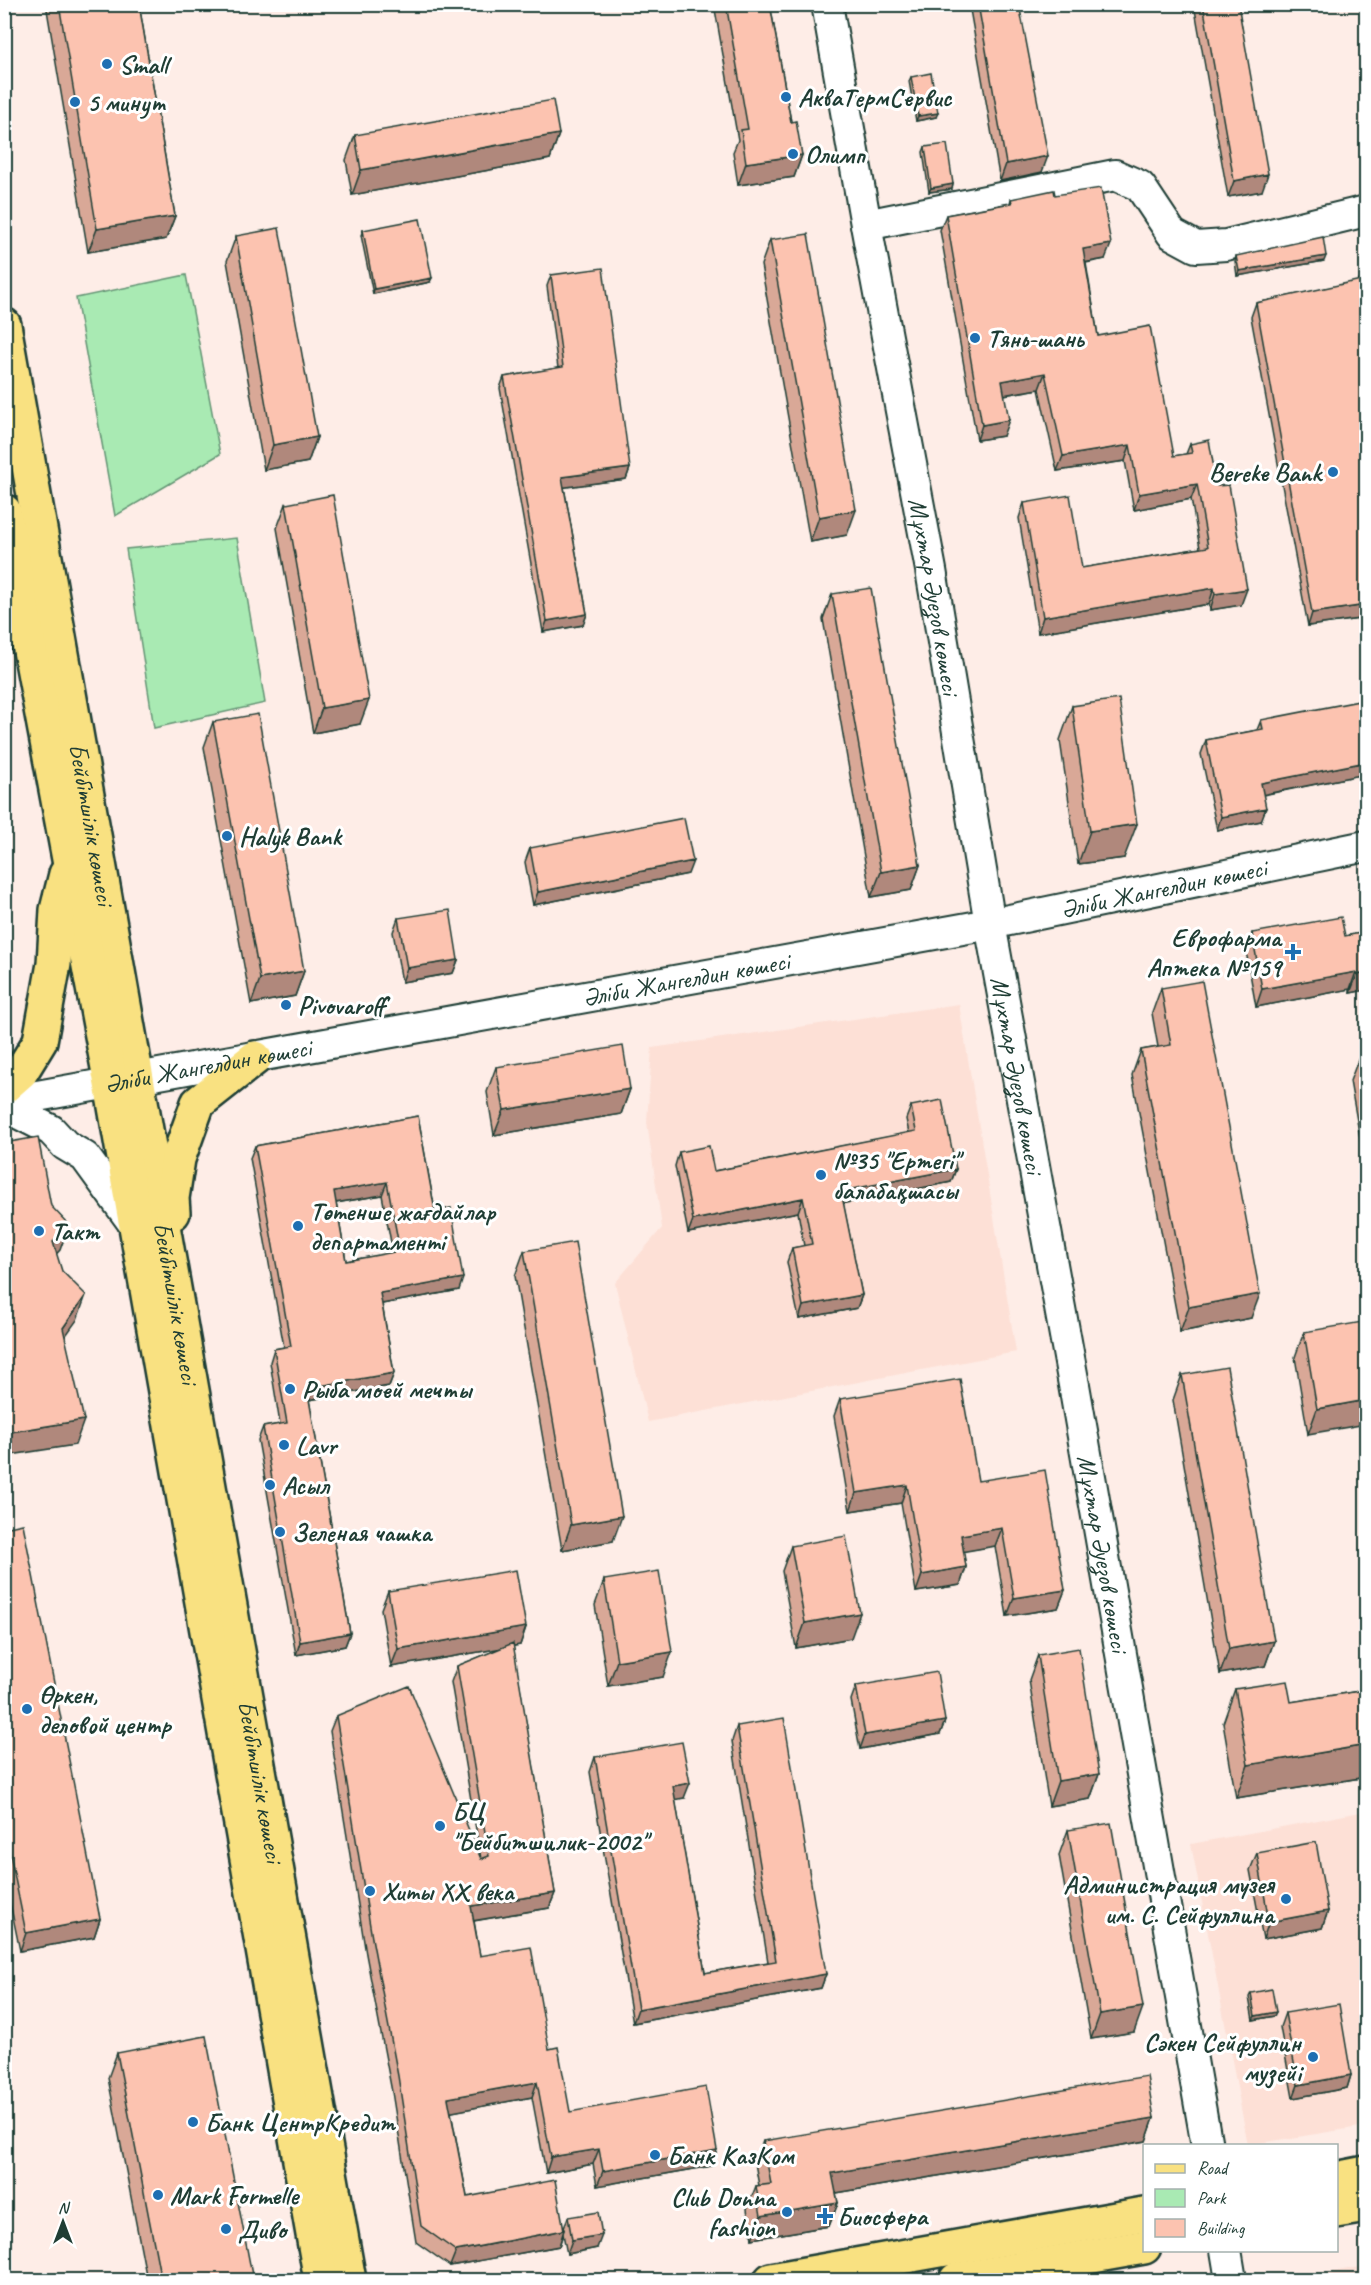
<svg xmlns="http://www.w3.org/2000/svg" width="1371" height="2285" font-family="Caveat,sans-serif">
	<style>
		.built { fill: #fde0d6 }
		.green { fill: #a9eab3; stroke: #649474; stroke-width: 1.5 }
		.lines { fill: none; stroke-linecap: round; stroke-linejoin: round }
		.minor-casing { stroke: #1f3d34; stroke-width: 34 }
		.major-casing { stroke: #1f3d34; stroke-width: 38 }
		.minor { stroke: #fff; stroke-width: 30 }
		.major { stroke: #f9e181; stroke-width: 33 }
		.wall { fill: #d9a897; stroke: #1f3d34; stroke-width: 1.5; fill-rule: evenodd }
		.shaded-wall { fill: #b0887b; stroke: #1f3d34; stroke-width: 1.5 }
		.building { fill: #fcc3b0; stroke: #1f3d34; stroke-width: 1.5; fill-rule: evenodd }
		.poi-dot { fill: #1f6fb2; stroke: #fff; stroke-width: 2 }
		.labels { text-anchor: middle; stroke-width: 6; stroke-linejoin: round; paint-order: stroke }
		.poi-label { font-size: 26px; font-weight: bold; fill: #1f3d34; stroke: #fff; text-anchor: start }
		.street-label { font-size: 26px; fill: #1f3d34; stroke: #fff }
	</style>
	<rect width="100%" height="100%" fill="#feede7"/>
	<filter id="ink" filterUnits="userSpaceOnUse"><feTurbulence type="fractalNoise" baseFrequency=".0167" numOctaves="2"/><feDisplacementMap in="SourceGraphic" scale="12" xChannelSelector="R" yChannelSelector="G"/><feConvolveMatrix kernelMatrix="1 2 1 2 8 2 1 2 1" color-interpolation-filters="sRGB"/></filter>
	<g filter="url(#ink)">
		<path class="built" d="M959 1004 1016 1352 648 1422 615 1283 662 1228 647 1122 652 1048Z
			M1366 1811V2126L1248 2145 1191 1844Z
			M1366 2266V2280H1310L1309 2276Z"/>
		<path class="green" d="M186 275 220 454 115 516 76 298Z
			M237 538 265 703 154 728 126 549Z"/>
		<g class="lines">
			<defs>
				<g id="minor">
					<path id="s1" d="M827 4 866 225 931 570 990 924 1074 1385 1207 2146"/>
					<path d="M866 225 1115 175 1140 186 1172 234 1196 247 1226 245 1366 211"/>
					<path id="s2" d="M4 1102 990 924 1366 846"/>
					<path d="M4 1106 51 1130 65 1145 85 1157 136 1227"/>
					<path d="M1226 2250 1231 2280"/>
				</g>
				<g id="major">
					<path id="s3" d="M4 325 349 2280"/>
					<path d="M4 511 111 1084 321 2280"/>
					<path d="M4 1087 21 1072 40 1041 54 964 57 910 66 874"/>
					<path d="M173 1213 172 1198 178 1159 198 1103 255 1058"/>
					<path d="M1336 2179 1366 2173"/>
					<path d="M1336 2211 1366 2206"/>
					<path d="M771 2280 1144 2214"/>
					<path d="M956 2280 1144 2247"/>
				</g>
			</defs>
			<use href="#minor" class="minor-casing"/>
			<use href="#major" class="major-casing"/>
			<use href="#minor" class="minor"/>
			<use href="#major" class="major"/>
		</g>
		<path class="wall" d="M46 4H139L175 216 166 239 88 252Z
			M714 4H770L791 122 802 155 794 177 738 185 733 152 738 140Z
			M969 4H1019L1042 172 1000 181Z
			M1194 4H1238L1262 191 1228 197Z
			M911 77 936 117 916 121 909 81Z
			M559 134 550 159 352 195 346 160 355 135Z
			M925 147 953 184 952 189 929 192 923 152Z
			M1055 195 1105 259 1086 263 1098 336 1174 456 1186 454 1190 444 1241 605 1210 610 1209 604 1038 633 1019 518 1024 503 1082 568 1200 548 1191 499 1134 510 1125 461 1057 471 1039 389 1004 395 1003 436 977 440 940 230 946 215 1010 203 1011 199Z
			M363 230 430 282 373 294 361 235Z
			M236 236 317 437 308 462 264 470 227 261Z
			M770 240 847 535 810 542 761 265Z
			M1236 256 1324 261 1237 276 1235 261Z
			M551 275 630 468 626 479 564 487 587 614 583 625 543 632 500 388 504 377 558 368 547 286Z
			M1366 280V618L1308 626 1251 317 1256 303Z
			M286 504 360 724 313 733 277 528Z
			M832 594 920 865 911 890 871 897 823 619Z
			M1072 706 1124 858 1078 864 1060 740Z
			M1261 720 1366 738V774L1263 795 1261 821 1217 830 1201 754 1206 740 1257 730Z
			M213 722 304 971 295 996 251 1004 204 747Z
			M530 848 688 874 533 905 525 862Z
			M398 918 458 960 453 973 402 982 393 932Z
			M1366 932V990L1350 993V989L1256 1007 1246 951 1252 933 1345 936Z
			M1161 988 1251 1318 1180 1332 1132 1075 1141 1050 1158 1047 1152 1013Z
			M1366 1054V1172L1350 1081 1360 1055Z
			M496 1067 630 1089 621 1114 494 1135 487 1092Z
			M911 1106 956 1169 951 1182 843 1203 862 1295 857 1308 799 1319 787 1262 792 1248 804 1246 798 1212 688 1233 675 1166 679 1152 714 1171 909 1133 906 1119Z
			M418 1116 435 1211 459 1290 382 1304 394 1373 389 1386 309 1400 350 1633 345 1646 296 1655 258 1440 263 1427 280 1424 270 1362 274 1349 284 1347 250 1158 255 1146ZM382 1195 393 1253 346 1261 336 1203Z
			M524 1251 613 1541 562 1550 515 1276Z
			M1304 1332 1366 1347 1308 1434 1295 1357Z
			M1182 1375 1274 1641 1265 1666 1220 1674 1173 1400Z
			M840 1399 978 1481 1065 1590 1058 1608 1007 1616 995 1546 963 1551 966 1567 960 1585 916 1592 901 1503 850 1511 834 1416Z
			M4 1528 100 1919 94 1937 20 1951 4 1874Z
			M791 1546 851 1638 796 1648 782 1571Z
			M604 1580 663 1677 608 1686 595 1605Z
			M388 1591 526 1627 520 1645 513 1646 555 1893 549 1908 474 1921 480 1956 549 2049 570 2112 711 2166 597 2186 593 2164 546 2173 532 2097 451 2112 467 2197 564 2227 568 2217 597 2248 567 2254 563 2234 559 2246 450 2266 416 2242 392 2092 366 1954 330 1731 336 1716 481 1859 451 1682 457 1666 502 1648 391 1667 381 1609Z
			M1038 1655 1099 1774 1090 1799 1049 1806 1029 1680Z
			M856 1686 945 1721 940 1734 860 1749 851 1700Z
			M1235 1689 1291 1702 1366 1690V1777L1236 1798 1223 1723Z
			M737 1726 826 1974 821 1988 633 2023 590 1772 595 1757 684 1798 675 1799 705 1973 768 1962 732 1741Z
			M1068 1830 1134 2032 1091 2039 1059 1855Z
			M1257 1853 1328 1911 1322 1928 1263 1939 1250 1870Z
			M1251 1993 1274 2016 1253 2020 1249 1997Z
			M1285 2013 1351 2075 1347 2088 1293 2098 1280 2027Z
			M117 2053 253 2280H147L108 2078Z
			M1154 2118 1146 2141 836 2193 838 2203 829 2226 752 2239 747 2209 756 2186H759L755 2163 763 2141Z"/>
		<path class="shaded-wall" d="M938 113 936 117 916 121 918 116Z
			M559 134 550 159 352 195 361 170Z
			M802 155 794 177 738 185 746 163Z
			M1048 156 1042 172 1000 181 1006 164Z
			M1268 174 1262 191 1228 197 1234 181Z
			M953 184 952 189 929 192 931 188Z
			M175 216 166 239 88 252 97 229Z
			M1111 244 1105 259 1077 264 1083 249Z
			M1326 256 1324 261 1237 276 1239 271Z
			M432 278 430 282 373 294 374 289Z
			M1045 373 1039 389 996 396 1002 381Z
			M1009 420 1003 436 977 440 982 425Z
			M317 437 308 462 264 470 273 445Z
			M1130 445 1125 461 1057 471 1063 456Z
			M630 468 626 479 559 488 562 477Z
			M1197 484 1191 499 1134 510 1139 494Z
			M856 510 847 535 810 542 819 517Z
			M1214 588 1209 604 1038 633 1043 617Z
			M1247 589 1241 605 1210 610 1215 594Z
			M1366 605V618L1308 626 1312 613Z
			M587 614 583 625 543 632 547 621Z
			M369 700 360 724 313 733 322 708Z
			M1366 762V774L1256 796 1261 783Z
			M1266 808 1261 821 1217 830 1221 817Z
			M1137 824 1124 858 1078 864 1090 831Z
			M693 861 688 874 533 905 538 892Z
			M920 865 911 890 871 897 881 872Z
			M458 960 453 973 402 982 407 968Z
			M304 971 295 996 251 1004 260 979Z
			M1356 972 1350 989 1256 1007 1262 989Z
			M1366 973V990L1350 993 1357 975Z
			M630 1089 621 1114 494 1135 504 1110Z
			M956 1169 951 1182 836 1205 841 1191Z
			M387 1182 382 1195 329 1204 334 1191Z
			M803 1198 798 1212 688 1233 693 1220Z
			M69 1225 60 1250 44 1267 53 1242Z
			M463 1278 459 1290 376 1305 380 1293Z
			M1260 1294 1251 1318 1180 1332 1189 1307Z
			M86 1295 77 1320 54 1352 63 1328Z
			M862 1295 857 1308 799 1319 803 1306Z
			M394 1373 389 1386 302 1401 307 1388Z
			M1366 1400V1424L1308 1434 1317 1409Z
			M84 1420 75 1445 4 1456V1433Z
			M907 1485 901 1503 850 1511 856 1493Z
			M622 1516 613 1541 562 1550 571 1525Z
			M1002 1528 995 1546 955 1553 961 1535Z
			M966 1567 960 1585 916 1592 922 1575Z
			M1065 1590 1058 1608 1007 1616 1014 1598Z
			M860 1613 851 1638 796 1648 805 1623Z
			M526 1627 520 1645 391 1667 398 1649Z
			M350 1633 345 1646 296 1655 300 1642Z
			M1274 1641 1265 1666 1220 1674 1229 1649Z
			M672 1652 663 1677 608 1686 617 1661Z
			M945 1721 940 1734 860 1749 865 1735Z
			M1366 1745V1777L1236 1798 1248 1765Z
			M1099 1774 1090 1799 1049 1806 1058 1781Z
			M690 1783 684 1798 667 1801 673 1786Z
			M555 1893 549 1908 466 1922 471 1906Z
			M1328 1911 1322 1928 1263 1939 1269 1922Z
			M100 1919 94 1937 20 1951 26 1933Z
			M826 1974 821 1988 633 2023 638 2009Z
			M1143 2007 1134 2032 1091 2039 1100 2014Z
			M1276 2012 1274 2016 1253 2020 1255 2016Z
			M1351 2075 1347 2088 1293 2098 1298 2085Z
			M537 2082 532 2097 442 2114 448 2098Z
			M1154 2118 1146 2141 824 2195 832 2173Z
			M599 2149 593 2164 546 2173 551 2157Z
			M717 2150 711 2166 597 2186 603 2171Z
			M838 2203 829 2226 752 2239 761 2216Z
			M564 2230 559 2246 450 2266 456 2251Z
			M602 2235 597 2248 567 2254 572 2240Z"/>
		<path class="building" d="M59 4H139L175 216 97 229Z
			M726 4H770L791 122 796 121 802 155 746 163 741 130 748 129Z
			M978 4H1019L1048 156 1006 164Z
			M1203 4H1238L1268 174 1234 181Z
			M931 73 938 113 918 116 911 77Z
			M553 100 559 134 361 170 355 135Z
			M947 144 953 184 931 188 925 147Z
			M1101 188 1111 244 1083 249 1098 336 1150 326 1174 456 1192 453 1190 444 1209 440 1217 486 1229 485 1247 589 1215 594 1214 588 1043 617 1024 503 1070 495 1082 568 1208 547 1197 484 1139 494 1130 445 1063 456 1045 373 1002 381 1009 420 982 425 946 215 1012 203 1011 199 1054 190 1055 195Z
			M420 219 432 278 374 289 363 230Z
			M279 228 317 437 273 445 236 236Z
			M808 234 856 510 819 517 770 240Z
			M1323 237 1326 256 1239 271 1236 256Z
			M603 268 630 468 562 477 587 614 547 621 504 377 563 367 551 275Z
			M1361 280H1366V605L1312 613 1256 303Z
			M333 495 369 700 322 708 286 504Z
			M871 588 920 865 881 872 832 594Z
			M1119 699 1137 824 1090 831 1072 706Z
			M1359 701 1366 738V762L1261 783 1266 808 1221 817 1206 740 1263 729 1261 720Z
			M258 714 304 971 260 979 213 722Z
			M684 818 693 861 538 892 530 848Z
			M450 910 458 960 407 968 398 918Z
			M1341 917 1345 936 1366 932V973L1357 975 1356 972 1262 989 1252 933Z
			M1202 981 1260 1294 1189 1307 1141 1050 1171 1045 1161 988Z
			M623 1046 630 1089 504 1110 496 1067Z
			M1366 1054V1094L1360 1055Z
			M942 1100 956 1169 841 1191 862 1295 803 1306 792 1248 812 1244 803 1198 693 1220 679 1152 709 1146 714 1171 916 1131 911 1106Z
			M418 1116 435 1211 451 1208 463 1278 380 1293 394 1373 307 1388 350 1633 300 1642 263 1427 287 1423 274 1349 291 1346 255 1146ZM387 1182 400 1251 346 1261 334 1191Z
			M38 1137 51 1206 69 1225 53 1242 62 1271 86 1295 63 1328 84 1420 4 1433V1143Z
			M575 1242 622 1516 571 1525 524 1251Z
			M1362 1322 1366 1347V1400L1317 1409 1304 1332Z
			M1227 1367 1274 1641 1229 1649 1182 1375Z
			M960 1379 978 1481 1045 1470 1065 1590 1014 1598 1002 1528 961 1535 966 1567 922 1575 907 1485 856 1493 840 1399Z
			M23 1524 100 1919 26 1933 4 1824V1528Z
			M846 1536 860 1613 805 1623 791 1546Z
			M516 1570 526 1627 398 1649 388 1591Z
			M659 1571 672 1652 617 1661 604 1580Z
			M513 1643 555 1893 471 1906 480 1956 531 1947 549 2049 558 2047 570 2112 706 2087 717 2150 603 2171 599 2149 551 2157 537 2082 448 2098 467 2197 555 2180 564 2230 456 2251 421 2226 398 2076 372 1938 336 1716 409 1686 481 1859 489 1856 457 1666Z
			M1079 1648 1099 1774 1058 1781 1038 1655Z
			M937 1672 945 1721 865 1735 856 1686Z
			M1287 1681 1291 1702 1366 1690V1745L1248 1765 1235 1689Z
			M784 1718 826 1974 638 2009 595 1757 682 1742 690 1783 673 1786 705 1973 776 1961 737 1726Z
			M1111 1823 1143 2007 1100 2014 1068 1830Z
			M1316 1842 1328 1911 1269 1922 1257 1853Z
			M1272 1989 1276 2012 1255 2016 1251 1993Z
			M1339 2004 1351 2075 1298 2085 1285 2013Z
			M206 2036 253 2280H161L117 2053Z
			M1147 2076 1154 2118 832 2173 838 2203 761 2216 756 2186 771 2184 763 2141Z
			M598 2212 602 2235 572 2240 568 2217Z"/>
	</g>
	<g class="poi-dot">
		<circle cx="107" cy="64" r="6"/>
		<circle cx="786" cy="97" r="6"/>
		<circle cx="75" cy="102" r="6"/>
		<circle cx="793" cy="154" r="6"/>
		<circle cx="975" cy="338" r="6"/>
		<circle cx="1333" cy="472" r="6"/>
		<circle cx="227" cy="836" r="6"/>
		<path d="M1290 943h6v6h6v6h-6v6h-6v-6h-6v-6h6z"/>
		<circle cx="286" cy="1005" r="6"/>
		<circle cx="821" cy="1175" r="6"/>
		<circle cx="298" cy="1226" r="6"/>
		<circle cx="39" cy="1231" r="6"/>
		<circle cx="290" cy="1389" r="6"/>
		<circle cx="284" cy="1445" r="6"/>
		<circle cx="270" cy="1485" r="6"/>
		<circle cx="280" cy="1532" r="6"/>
		<circle cx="27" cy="1709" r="6"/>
		<circle cx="440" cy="1826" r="6"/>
		<circle cx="370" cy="1891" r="6"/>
		<circle cx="1286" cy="1899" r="6"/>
		<circle cx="1313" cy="2057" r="6"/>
		<circle cx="193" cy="2122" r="6"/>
		<circle cx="655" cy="2155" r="6"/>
		<circle cx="158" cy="2195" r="6"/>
		<circle cx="787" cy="2212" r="6"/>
		<path d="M822 2207h6v6h6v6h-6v6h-6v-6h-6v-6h6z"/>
		<circle cx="226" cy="2229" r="6"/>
	</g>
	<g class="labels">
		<g class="poi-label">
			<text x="119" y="73">Small</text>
			<text x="798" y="106">АкваТермСервис</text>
			<text x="87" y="111">5 минут</text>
			<text x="805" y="163">Олимп</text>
			<text x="987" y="347">Тянь-шань</text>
			<text x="1321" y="481" text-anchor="end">Bereke Bank</text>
			<text x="239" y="845">Halyk Bank</text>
			<text x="1281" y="946" text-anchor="end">Еврофарма<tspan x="1281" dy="30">Аптека №159</tspan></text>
			<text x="298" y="1014">Pivovaroff</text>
			<text x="833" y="1169">№35 "Ертегі"<tspan x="833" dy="30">балабақшасы</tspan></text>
			<text x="310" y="1220">Төтенше жағдайлар<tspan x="310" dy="30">департаменті</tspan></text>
			<text x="51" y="1240">Такт</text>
			<text x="302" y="1398">Рыба моей мечты</text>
			<text x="296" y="1454">Lavr</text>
			<text x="282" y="1494">Асыл</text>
			<text x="292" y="1541">Зеленая чашка</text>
			<text x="39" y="1703">Өркен,<tspan x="39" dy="30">деловой центр</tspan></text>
			<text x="452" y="1820">БЦ<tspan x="452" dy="30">"Бейбитшилик-2002"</tspan></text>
			<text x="1274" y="1893" text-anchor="end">Администрация музея<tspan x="1274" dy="30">им. С. Сейфуллина</tspan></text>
			<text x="382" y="1900">Хиты ХХ века</text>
			<text x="1301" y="2051" text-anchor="end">Сәкен Сейфуллин<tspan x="1301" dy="30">музейі</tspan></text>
			<text x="205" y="2131">Банк ЦентрКредит</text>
			<text x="667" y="2164">Банк КазКом</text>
			<text x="170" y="2204">Mark Formelle</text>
			<text x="775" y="2206" text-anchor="end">Club Donna<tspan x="775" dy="30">fashion</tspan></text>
			<text x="837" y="2225">Биосфера</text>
			<text x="238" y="2238">Диво</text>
		</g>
		<g class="street-label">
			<text dy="9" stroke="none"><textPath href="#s1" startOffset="602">Мұхтар Әуезов көшесі</textPath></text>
			<text dy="9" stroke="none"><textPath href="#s3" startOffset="507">Бейбітшілік көшесі</textPath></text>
			<text dy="9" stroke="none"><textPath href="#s2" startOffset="1179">Әліби Жангелдин көшесі</textPath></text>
			<text dy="9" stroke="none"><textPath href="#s2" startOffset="693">Әліби Жангелдин көшесі</textPath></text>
			<text dy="9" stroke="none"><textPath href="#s2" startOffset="207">Әліби Жангелдин көшесі</textPath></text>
			<text dy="9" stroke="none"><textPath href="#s1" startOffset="1088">Мұхтар Әуезов көшесі</textPath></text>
			<text dy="9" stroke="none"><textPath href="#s3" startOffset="993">Бейбітшілік көшесі</textPath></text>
			<text dy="9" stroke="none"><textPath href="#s1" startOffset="1574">Мұхтар Әуезов көшесі</textPath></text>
			<text dy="9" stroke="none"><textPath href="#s3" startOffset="1479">Бейбітшілік көшесі</textPath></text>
		</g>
	</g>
	<rect width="1371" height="2285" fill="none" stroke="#fff" stroke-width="24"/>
	<rect x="12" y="12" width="1347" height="2261" fill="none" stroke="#1f3d34" stroke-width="2" filter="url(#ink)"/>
	<rect x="1143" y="2144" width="195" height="108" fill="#ffffff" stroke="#a5b1ae" stroke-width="1.5"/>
	<rect x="1155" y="2164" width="30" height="9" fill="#f9e181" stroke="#a5b1ae" stroke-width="1.5"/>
	<text x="1197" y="2174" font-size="18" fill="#1f3d34">Road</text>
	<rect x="1155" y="2189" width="30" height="18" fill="#a9eab3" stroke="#a5b1ae" stroke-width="1.5"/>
	<text x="1197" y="2204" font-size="18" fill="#1f3d34">Park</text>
	<rect x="1155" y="2219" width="30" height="18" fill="#fcc3b0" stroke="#a5b1ae" stroke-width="1.5"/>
	<text x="1197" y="2234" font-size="18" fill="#1f3d34">Building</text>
	<g transform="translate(63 2222)" stroke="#ffffff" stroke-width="4.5" paint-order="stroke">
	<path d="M0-4.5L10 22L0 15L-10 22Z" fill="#1f3d34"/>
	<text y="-9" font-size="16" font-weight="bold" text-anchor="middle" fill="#1f3d34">N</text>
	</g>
</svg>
